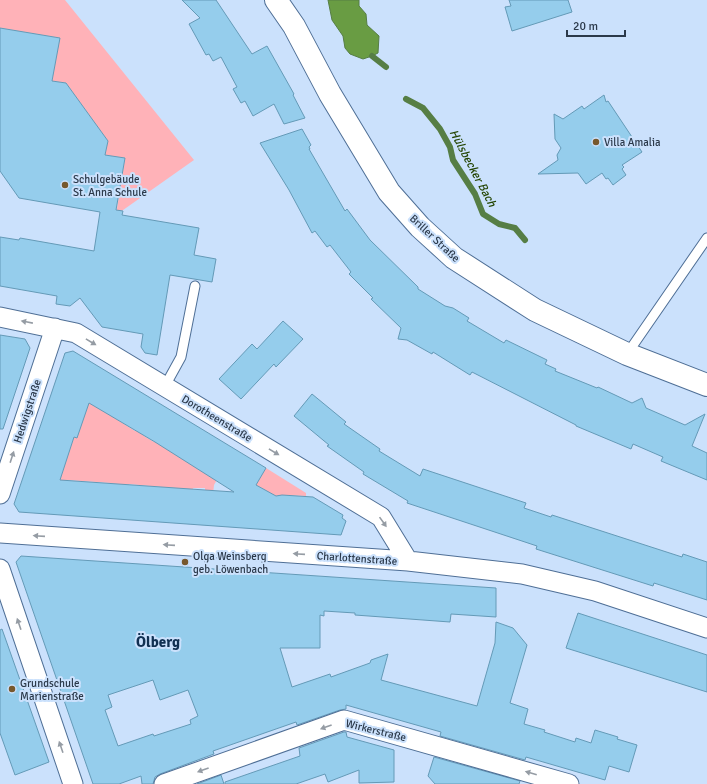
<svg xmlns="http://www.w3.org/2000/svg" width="707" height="784" font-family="Signika,sans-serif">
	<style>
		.green { fill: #ffb2b8 }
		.water { fill: #699c43; stroke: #567e45 }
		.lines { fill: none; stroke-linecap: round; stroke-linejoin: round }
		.stream { stroke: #567e45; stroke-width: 6 }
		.building { fill: #95cdec; stroke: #649ab7; fill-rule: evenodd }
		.lane-casing { stroke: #4f6f96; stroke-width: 11 }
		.street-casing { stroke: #4f6f96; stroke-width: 21 }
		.secondary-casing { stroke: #4f6f96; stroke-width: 24 }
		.lane { stroke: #fff; stroke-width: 9 }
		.street { stroke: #fff; stroke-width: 19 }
		.secondary { stroke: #fff; stroke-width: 22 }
		.oneway { fill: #959ca4 }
		.poi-dot { fill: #77582d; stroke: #cbe1fc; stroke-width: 1.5 }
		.labels { text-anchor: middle; stroke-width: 4; stroke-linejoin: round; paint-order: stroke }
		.poi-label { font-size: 11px; fill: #2b394a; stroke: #cbe1fc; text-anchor: start }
		.street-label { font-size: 11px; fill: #2b394a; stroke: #cbe1fc }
		.water-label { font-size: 12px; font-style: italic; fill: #244503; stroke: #cbe1fc }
		.district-label { font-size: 15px; font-weight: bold; fill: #113052; stroke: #cbe1fc }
	</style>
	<rect width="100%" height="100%" fill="#cbe1fc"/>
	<path class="green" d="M0 0H65L194 160 116 215 125 158 105 155 108 141 66 83 52 81 59 38 0 28Z
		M82 392 113 416V417L135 431 138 426 144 436 154 442 157 438 219 476 214 485 213 494H205V488H193L192 492 172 488 129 484V488H111V483L67 480V484H58L74 437 77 438Z
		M266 468 306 493V496L282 495 278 498 256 485Z"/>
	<path class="water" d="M328 0H359V6L366 14 367 25 379 36 378 53 372 56 363 59 350 54 345 48 343 36 332 20Z"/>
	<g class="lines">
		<path class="stream" d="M372 56 386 67
			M406 99 423 108 440 129 450 147 453 160 475 194 483 214 499 224 515 228 525 240"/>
	</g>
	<path class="building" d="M182 0H216L252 54 267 46 294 94 293 95 305 118 284 124 274 104 253 116 245 101 241 103 233 89 237 87 221 57 213 61 209 54 206 55 189 24 200 18Z
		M509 0H568L572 12 512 31 505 7 511 6Z
		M0 28 60 38 52 81 66 83 108 141 105 155 125 158 116 210 123 211 122 215 199 228 194 255 216 259 212 282 170 275 157 355 145 353 141 347 143 334 102 327 80 298 70 306 56 304 57 296 0 286V237L19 240 20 238 94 251 100 212 19 198 0 171Z
		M604 95 606 102 608 101 642 152 622 165 624 167 622 169 626 175 613 185 608 178 606 179 602 173 586 184 578 173 538 174 558 160 557 155 561 148 555 139 554 114 563 119 582 106 584 109Z
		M302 129 311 145 309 147 310 149H309L345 211 347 209 370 240 418 287V289L445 306 453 308 469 318 467 321 504 343 506 340 547 360 545 364 556 369 555 371 597 388 598 387 632 403 642 398 646 408 685 425 705 414 692 446 707 453V480L661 461 663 457 633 444 631 449 576 426V425L472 372 470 375 433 352 432 354 407 340 398 339 401 328 371 299 373 298 349 274 351 272 330 245 327 247 315 231 312 233 289 190 260 143Z
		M283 321 303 339 276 367 274 364 241 399 219 379 252 344 257 349Z
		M0 335 25 339 30 348 3 429H0Z
		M73 351 266 468 256 485 276 496 282 495 313 497 343 515 342 518 346 521 341 535 19 512 14 504 65 353ZM89 403 155 442 234 492 60 480 74 437 77 438Z
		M312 394 346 422 344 424 380 449 379 451 420 476 423 469 526 503 524 508 551 517 552 515 682 557 683 554 707 562V600L654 583 653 586 536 549 537 546 407 503 408 501 363 474 364 472 327 446 329 445 294 416Z
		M21 556 496 588V617L451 614 450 622 355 615V613L324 611V616L320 615V648H280L292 687 330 674 331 677 370 663 371 660 388 654 381 680 477 706 495 643 496 622 513 628 527 645 510 703 528 709 524 724 545 730 544 732 575 742 576 738 591 743 595 730 618 737 617 739 637 745 629 772 609 766 605 780 526 757 525 760 440 736 441 732 346 705V709L340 710 297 725 296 722 213 751 214 754 160 774 155 777 153 784H142L141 776 119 784H93L16 562ZM153 680 160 700 188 690 198 716 190 720 191 724 154 736 153 734 118 746 105 710 112 707 108 695Z
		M578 613 707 655V692L566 648Z
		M2 629 49 762 15 775 0 733V630Z
		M344 732H346L347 737 394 750V782L359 783V770L328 782 325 774 296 784H225V782L300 756 299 748Z
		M434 757 520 781 519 784H435L428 776Z
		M221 775 224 784H197Z"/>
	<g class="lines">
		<defs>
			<path id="lane" d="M627 354 707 238
				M165 386 181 357 195 286"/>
			<path id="street" d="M0 317 76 333 381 517 408 561
				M0 494 55 328
				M0 533 408 561 522 574 595 591 707 628
				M0 569 73 784
				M164 784 344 720 569 784"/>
			<path id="secondary" d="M276 0 294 26 330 94 389 192 420 227 454 258 535 310 627 354 707 385"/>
		</defs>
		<use href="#lane" class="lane-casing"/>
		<use href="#street" class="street-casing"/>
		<use href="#secondary" class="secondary-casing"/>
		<use href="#lane" class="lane"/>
		<use href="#street" class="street"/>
		<use href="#secondary" class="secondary"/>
	</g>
	<defs><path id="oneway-solid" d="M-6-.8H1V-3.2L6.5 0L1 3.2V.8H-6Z"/></defs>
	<g class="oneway">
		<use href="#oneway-solid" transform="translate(27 322) rotate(-169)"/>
		<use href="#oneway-solid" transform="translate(91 342) rotate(31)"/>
		<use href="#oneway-solid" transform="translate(274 452) rotate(31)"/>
		<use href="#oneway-solid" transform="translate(12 457) rotate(-72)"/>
		<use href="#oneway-solid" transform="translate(383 522) rotate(55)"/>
		<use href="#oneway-solid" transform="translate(39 536) rotate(-176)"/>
		<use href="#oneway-solid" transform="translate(169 545) rotate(-176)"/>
		<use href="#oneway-solid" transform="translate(299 554) rotate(-176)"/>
		<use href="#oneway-solid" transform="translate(19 624) rotate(-109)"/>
		<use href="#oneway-solid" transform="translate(326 727) rotate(160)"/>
		<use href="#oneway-solid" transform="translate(61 747) rotate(-109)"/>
		<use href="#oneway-solid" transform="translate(203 770) rotate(160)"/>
		<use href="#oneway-solid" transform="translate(531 773) rotate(-164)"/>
	</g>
	<g class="poi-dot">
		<circle cx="596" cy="142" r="4"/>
		<circle cx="65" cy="185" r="4"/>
		<circle cx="185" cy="562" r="4"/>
		<circle cx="12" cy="689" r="4"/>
	</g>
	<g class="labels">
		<g class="poi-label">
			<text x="604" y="146">Villa Amalia</text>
			<text x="73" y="183">Schulgebäude<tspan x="73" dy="13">St. Anna Schule</tspan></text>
			<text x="193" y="560">Olga Weinsberg<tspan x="193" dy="13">geb. Löwenbach</tspan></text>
			<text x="20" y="687">Grundschule<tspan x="20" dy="13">Marienstraße</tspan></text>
		</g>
		<g class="street-label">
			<text transform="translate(435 238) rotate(43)" y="4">Briller Straße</text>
			<text transform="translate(27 411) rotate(-72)" y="4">Hedwigstraße</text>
			<text transform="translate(217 418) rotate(31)" y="4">Dorotheenstraße</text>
			<text transform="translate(357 558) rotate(4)" y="4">Charlottenstraße</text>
			<text transform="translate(376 730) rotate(14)" y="4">Wirkerstraße</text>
		</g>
		<g class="water-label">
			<text transform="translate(473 168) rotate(62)" y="4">Hülsbecker Bach</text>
		</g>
		<g class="district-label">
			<text x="158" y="647">Ölberg</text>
		</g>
	</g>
	<path d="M567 30v6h58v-6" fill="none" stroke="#2b394a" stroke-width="2"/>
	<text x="573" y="30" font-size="12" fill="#2b394a" stroke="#cbe1fc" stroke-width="3" paint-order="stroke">20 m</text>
</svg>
